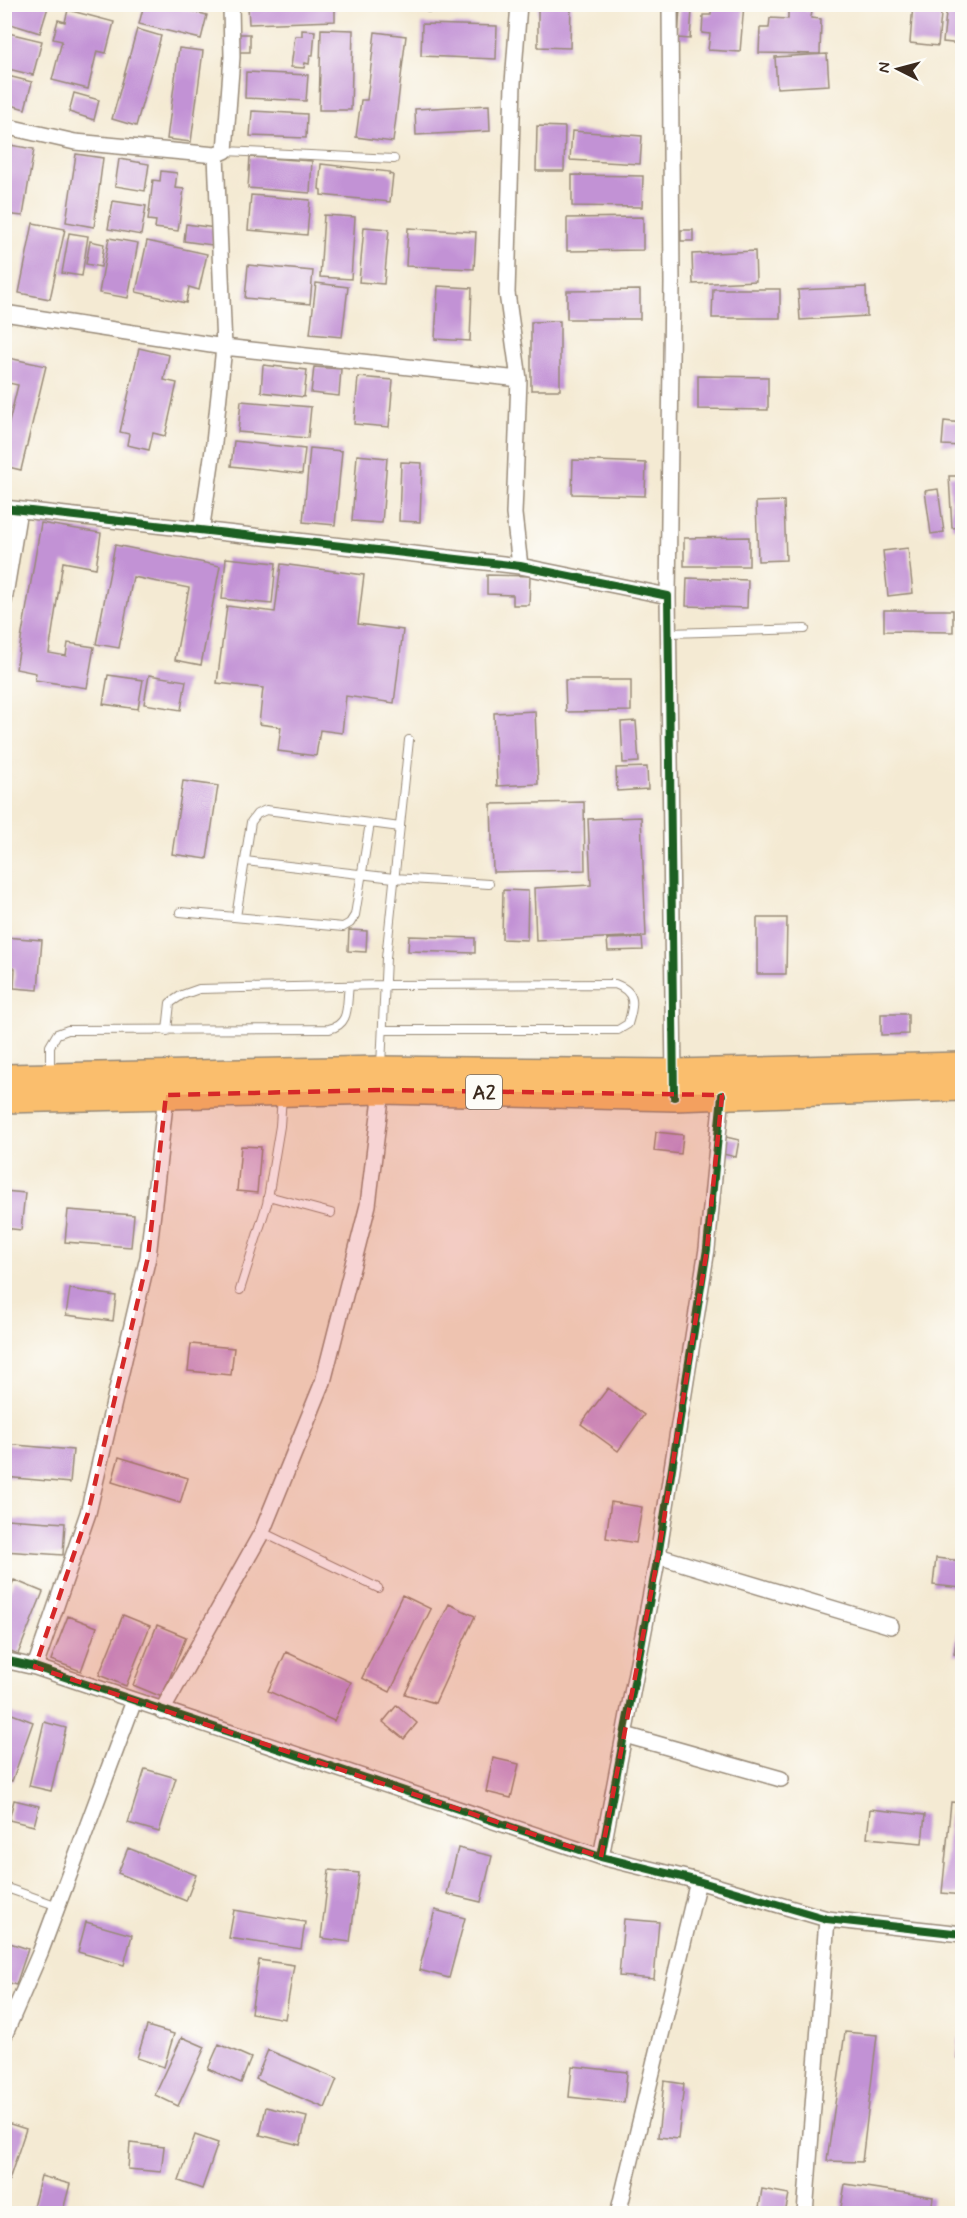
<svg xmlns="http://www.w3.org/2000/svg" width="967" height="2218" font-family="Mynerve,sans-serif">
	<style>
		.building { fill: #c292d5 }
		.lines { fill: none; stroke-linecap: round; stroke-linejoin: round }
		.lane-casing { stroke: #988a78; stroke-width: 10 }
		.street-casing { stroke: #988a78; stroke-width: 18 }
		.highway-casing { stroke: #988a78; stroke-width: 30 }
		.lane { stroke: #fff; stroke-width: 8 }
		.street { stroke: #fff; stroke-width: 15 }
		.highway { stroke: #fabe6d; stroke-width: 27 }
		.cycleway-casing { stroke: #fdfcf7; stroke-width: 11 }
		.cycleway { stroke: #1b5e20; stroke-width: 8 }
		.marked { fill: #d62828; fill-opacity: 0.2; stroke: #d62828; stroke-width: 4.5; stroke-dasharray: 12 8; stroke-linejoin: round }
		.labels { text-anchor: middle; stroke-width: 5; stroke-linejoin: round; paint-order: stroke }
		.shield { fill: #fdfcf7; stroke: #75695f; stroke-width: 1.5 }
		.shield-label { font-size: 20px; font-weight: bold; fill: #3b2a1e }
	</style>
	<rect width="100%" height="100%" fill="#fdfcf7"/>
	<filter id="ink" filterUnits="userSpaceOnUse"><feTurbulence type="fractalNoise" baseFrequency=".0167" numOctaves="2"/><feDisplacementMap in="SourceGraphic" scale="12" xChannelSelector="R" yChannelSelector="G"/><feConvolveMatrix kernelMatrix="1 2 1 2 8 2 1 2 1" color-interpolation-filters="sRGB"/></filter>
	<filter id="wash" filterUnits="userSpaceOnUse"><feTurbulence type="fractalNoise" baseFrequency=".008" numOctaves="4" result="noise"/><feDisplacementMap in="SourceGraphic" scale="24" xChannelSelector="R" yChannelSelector="G"/><feGaussianBlur stdDeviation="1.35" result="paint"/><feColorMatrix in="noise" values="0 0 0 0 0 0 0 0 0 0 0 0 0 0 0 0 0 1.4 0 .05"/><feComposite in="paint" operator="in"/></filter>
	<g filter="url(#wash)">
		<rect width="100%" height="100%" fill="#f4ead3"/>
		<g id="blocks">
			<path class="building" d="M4 4H49L40 33 4 22 7 10H4Z
				M144 4H163L207 15 201 39 139 24Z
				M428 4H457L456 13 427 12Z
				M538 4H571L570 48 538 47Z
				M712 4H744L740 52 708 50 710 34 702 33 703 15H711Z
				M913 4H942L938 46 910 43Z
				M947 4H962V44L943 42Z
				M248 5H335V21L249 24Z
				M788 5 805 6V11H812L811 18 821 19 820 54 759 53 760 28H769L770 18 788 19Z
				M680 9 692 10 690 39 678 38Z
				M68 10 114 22 106 53 97 51 88 89 52 80 62 41 53 39 58 20 65 22Z
				M422 24 497 26 496 59 421 56Z
				M137 29 161 36 136 126 112 119Z
				M321 29 353 30 351 110H319Z
				M302 30 315 31 313 55H310L309 64 305 63 304 68 291 67 295 36H302Z
				M4 32 42 41 33 75 4 68Z
				M375 32 406 36 393 142 356 137 361 100H367Z
				M239 34H250V52H239Z
				M179 48 203 51 191 142 167 139Z
				M827 54 829 85 777 88 775 57Z
				M246 72 308 75 306 101 245 98Z
				M4 75 32 82 25 109 4 103Z
				M74 93 99 100 94 120 69 112Z
				M489 105 490 131 416 135 415 109Z
				M252 111 307 114 306 138 250 136Z
				M537 126 565 127 564 171H536Z
				M572 131 642 136 640 164 570 160Z
				M4 144 34 149 23 216 4 214Z
				M76 154 103 158 94 227 66 222Z
				M250 157 312 161 310 193 248 188Z
				M119 159 149 164 145 191 115 186Z
				M321 164 390 172 389 174 393 175 390 202 321 195V190L319 189Z
				M161 171 177 173 175 188 184 189 178 231 155 228 156 221 148 220 153 180 160 181Z
				M572 175 643 176 642 207 572 206Z
				M251 195 310 200 307 235 248 230Z
				M113 201 146 206 141 235 108 229Z
				M324 215 355 217 351 279 320 277Z
				M643 217V250L567 251V218Z
				M33 223 65 229 50 299 19 293Z
				M186 224 215 228 212 245 184 241Z
				M364 227 389 229 384 284 359 282Z
				M408 228 476 232 474 269 406 266Z
				M681 230H693V241H681Z
				M69 233 88 236 82 276 62 273Z
				M109 238 138 243 128 298 99 293Z
				M90 241 104 244 101 267 86 264Z
				M147 241 207 254 199 290 189 287 186 303 136 292Z
				M755 251 756 281 693 284 692 254Z
				M248 265 313 271 310 304 245 298Z
				M316 283 348 287 342 337 310 334Z
				M438 286 472 288 470 341 435 339Z
				M866 287 867 316 800 320 798 290Z
				M713 289H780V318H712Z
				M640 290V319H567V291Z
				M560 321V390H531V322Z
				M139 348 169 355 164 380 177 383 165 436 153 433 149 450 127 445 129 434 120 432Z
				M4 357 46 366 21 470 4 466V443L18 385 4 382Z
				M263 365 307 370 304 397 261 392Z
				M314 367 341 369 339 396 311 393Z
				M698 376 768 377V410L698 409Z
				M358 377 393 380 389 427 354 424Z
				M241 401 311 407 308 438 238 432Z
				M944 421 962 423V446L942 445Z
				M234 441 305 449 302 474 231 466Z
				M310 448 342 451 335 525 303 522Z
				M357 455 387 458 382 523 352 521Z
				M573 460 646 463 645 496 572 494Z
				M401 462 422 463 420 522 399 521Z
				M949 476H962V527L952 528Z
				M938 489 944 532 931 534 925 491Z
				M784 501 786 560 758 561 756 502Z
				M41 523 101 533 96 568 63 562 49 653 66 656 68 643 94 647 87 688 35 680 36 673 16 669Z
				M749 537V566H684V538Z
				M115 545 220 566 201 665 175 660 189 588 133 577 119 648 96 644Z
				M908 548 913 593 888 596 883 551Z
				M226 558 276 563 272 604 222 599Z
				M281 564 364 575 358 624 403 630 394 703 346 696 342 733 320 730 316 756 278 751 281 727 259 724 263 688 217 683 227 606 275 612Z
				M487 575 530 576 529 605H513V595L487 594Z
				M687 578 748 580 747 608 686 606Z
				M884 610H953V632L884 631Z
				M108 675 143 680 138 709 103 704Z
				M149 675 186 681 181 710 144 704Z
				M565 680H631V711L566 712Z
				M535 711 538 784 497 786 494 713Z
				M636 721 639 762 623 763 621 722Z
				M647 767 648 789 617 791 616 768Z
				M183 781 218 786 207 859 172 854Z
				M584 802 585 870 493 872 491 804Z
				M641 817 646 936 536 941 534 888 591 885 588 819Z
				M4 870 8 871 6 887H4Z
				M503 890 528 891 527 940 502 939Z
				M757 918H787L786 974H757Z
				M349 930 367 931 366 952 348 951Z
				M409 936 475 938V953L408 951Z
				M4 937 42 940 38 990 14 988 15 968H4Z
				M642 938 643 950 608 951 607 939Z
				M881 1014H908V1034L881 1035Z
				M656 1132 683 1135 681 1154 654 1151Z
				M726 1137 739 1140 736 1157 723 1154Z
				M241 1146 261 1147 257 1193 237 1191Z
				M4 1191 25 1193 21 1230 4 1228Z
				M68 1210 134 1215 131 1247 65 1242Z
				M70 1289 116 1296 113 1321 66 1315Z
				M191 1344 234 1348 231 1375 188 1371Z
				M608 1388 644 1415 618 1451 581 1424Z
				M4 1444 73 1450 70 1483 4 1477Z
				M119 1457 188 1478 180 1503 112 1482Z
				M611 1502 642 1507 636 1543 606 1538Z
				M6 1519 65 1523 63 1555 4 1551Z
				M936 1558 962 1561V1588L933 1585Z
				M14 1580 43 1592 18 1654 4 1648V1602Z
				M402 1595 431 1609 390 1692 362 1678Z
				M449 1604 475 1616 435 1703 405 1694Z
				M961 1614H962V1655L954 1654Z
				M123 1615 150 1626 126 1686 99 1675Z
				M68 1616 97 1627 81 1671 51 1660Z
				M157 1625 186 1637 162 1697 133 1685Z
				M286 1652 351 1682 334 1721 268 1691Z
				M397 1705 417 1723 404 1739 383 1722Z
				M4 1711 33 1722 12 1781 4 1779Z
				M44 1722 66 1728 51 1791 29 1786Z
				M493 1758 519 1764 511 1798 486 1792Z
				M145 1769 176 1778 159 1832 128 1823Z
				M14 1800 39 1806 34 1826 9 1820Z
				M951 1802 962 1803V1895L942 1893Z
				M870 1809 925 1815 922 1843 867 1838Z
				M128 1848 196 1875 186 1901 118 1873Z
				M458 1848 492 1856 481 1902 447 1894Z
				M329 1870 359 1873 350 1942 321 1938Z
				M234 1910 305 1922 301 1949 229 1938Z
				M435 1910 465 1918 449 1978 419 1970Z
				M624 1919 659 1922 654 1979 619 1976Z
				M86 1922 132 1935 124 1965 78 1952Z
				M4 1941 28 1949 16 1985 4 1981Z
				M259 1960 294 1965 285 2019 251 2013Z
				M147 2026 174 2034 164 2067 137 2058Z
				M845 2032 877 2035 862 2162 827 2161Z
				M182 2037 205 2047 178 2106 155 2095Z
				M959 2038H962V2060L957 2059Z
				M219 2044 251 2058 241 2083 208 2069Z
				M268 2050 337 2079 325 2108 256 2079Z
				M572 2066 627 2072 624 2103 569 2097Z
				M664 2081 684 2084 678 2139 658 2137Z
				M266 2107 307 2117 300 2145 260 2135Z
				M4 2122 26 2129 8 2183 4 2182Z
				M195 2135 218 2143 202 2189 179 2181Z
				M130 2143 164 2147 161 2172 128 2169Z
				M41 2176 70 2184 62 2214H43L32 2211Z
				M845 2184 933 2197 931 2214 840 2213Z
				M762 2189 789 2194 785 2214H758Z"/>
		</g>
	</g>
	<g filter="url(#ink)">
		<use href="#blocks" fill-opacity="0" stroke="#988a78" stroke-width="1.5"/>
		<g class="lines">
			<defs>
				<path id="lane" d="M225 151 394 159
					M669 633 805 629
					M370 823 400 827
					M245 861 394 878 489 884
					M180 912 343 927 350 923 355 915 370 823 266 810 257 814 251 822 236 917
					M167 1031 170 1003 182 995 199 989 385 985 615 984C637 992 634 1005 628 1024L618 1030H383
					M381 1066 386 958 409 740
					M50 1073V1046L57 1034 68 1030 329 1029C351 1024 346 1005 349 986
					M268 1196 331 1213
					M240 1290 267 1204 280 1126 282 1095
					M262 1532 378 1588
					M4 1887 58 1906"/>
				<path id="street" d="M519 4 513 83 507 293 519 379 514 514 520 566
					M4 126 75 142 216 155
					M4 313 224 347 519 379
					M4 508 520 566 668 596 674 1079
					M201 532 214 443 224 347 216 155 225 151 232 57 231 4
					M668 596 672 284 670 4
					M4 601 19 510
					M658 1556 891 1626
					M4 1660 35 1667 601 1857 698 1881 827 1919 962 1934
					M35 1667 88 1513 148 1257 166 1095
					M162 1711 262 1532 323 1382 368 1205 382 1090
					M625 1735 781 1779
					M601 1857 658 1556 707 1249 722 1095
					M4 2036 40 1953 134 1701
					M618 2214 698 1881
					M805 2214 827 1919"/>
				<path id="highway" d="M4 1078 381 1070 674 1073 962 1066
					M4 1099 382 1090 674 1097 962 1087"/>
			</defs>
			<use href="#lane" class="lane-casing"/>
			<use href="#street" class="street-casing"/>
			<use href="#highway" class="highway-casing"/>
			<use href="#lane" class="lane"/>
			<use href="#street" class="street"/>
			<use href="#highway" class="highway"/>
			<defs>
				<path id="cycleway" d="M4 508 520 566 668 596 674 1097
					M4 1660 35 1667 601 1857 698 1881 827 1919 962 1934
					M601 1857 658 1556 707 1249 722 1095"/>
			</defs>
			<use href="#cycleway" class="cycleway-casing"/>
			<use href="#cycleway" class="cycleway"/>
		</g>
	</g>
	<path class="marked" d="M382 1090 722 1095 707 1249 658 1556 601 1857 35 1667 88 1513 148 1257 166 1095Z"/>
	<g class="labels">
		<rect class="shield" x="466" y="1075" width="36" height="34" rx="4.5"/>
		<g class="shield-label">
			<text x="484" y="1099">A2</text>
		</g>
	</g>
	<rect width="967" height="2218" fill="none" stroke="#fdfcf7" stroke-width="24"/>
	<g transform="translate(898 69) rotate(276)" stroke="#fdfcf7" stroke-width="4.5" paint-order="stroke">
	<path d="M0-4.5L10 22L0 15L-10 22Z" fill="#3b2a1e"/>
	<text y="-9" font-size="16" font-weight="bold" text-anchor="middle" fill="#3b2a1e">N</text>
	</g>
</svg>
